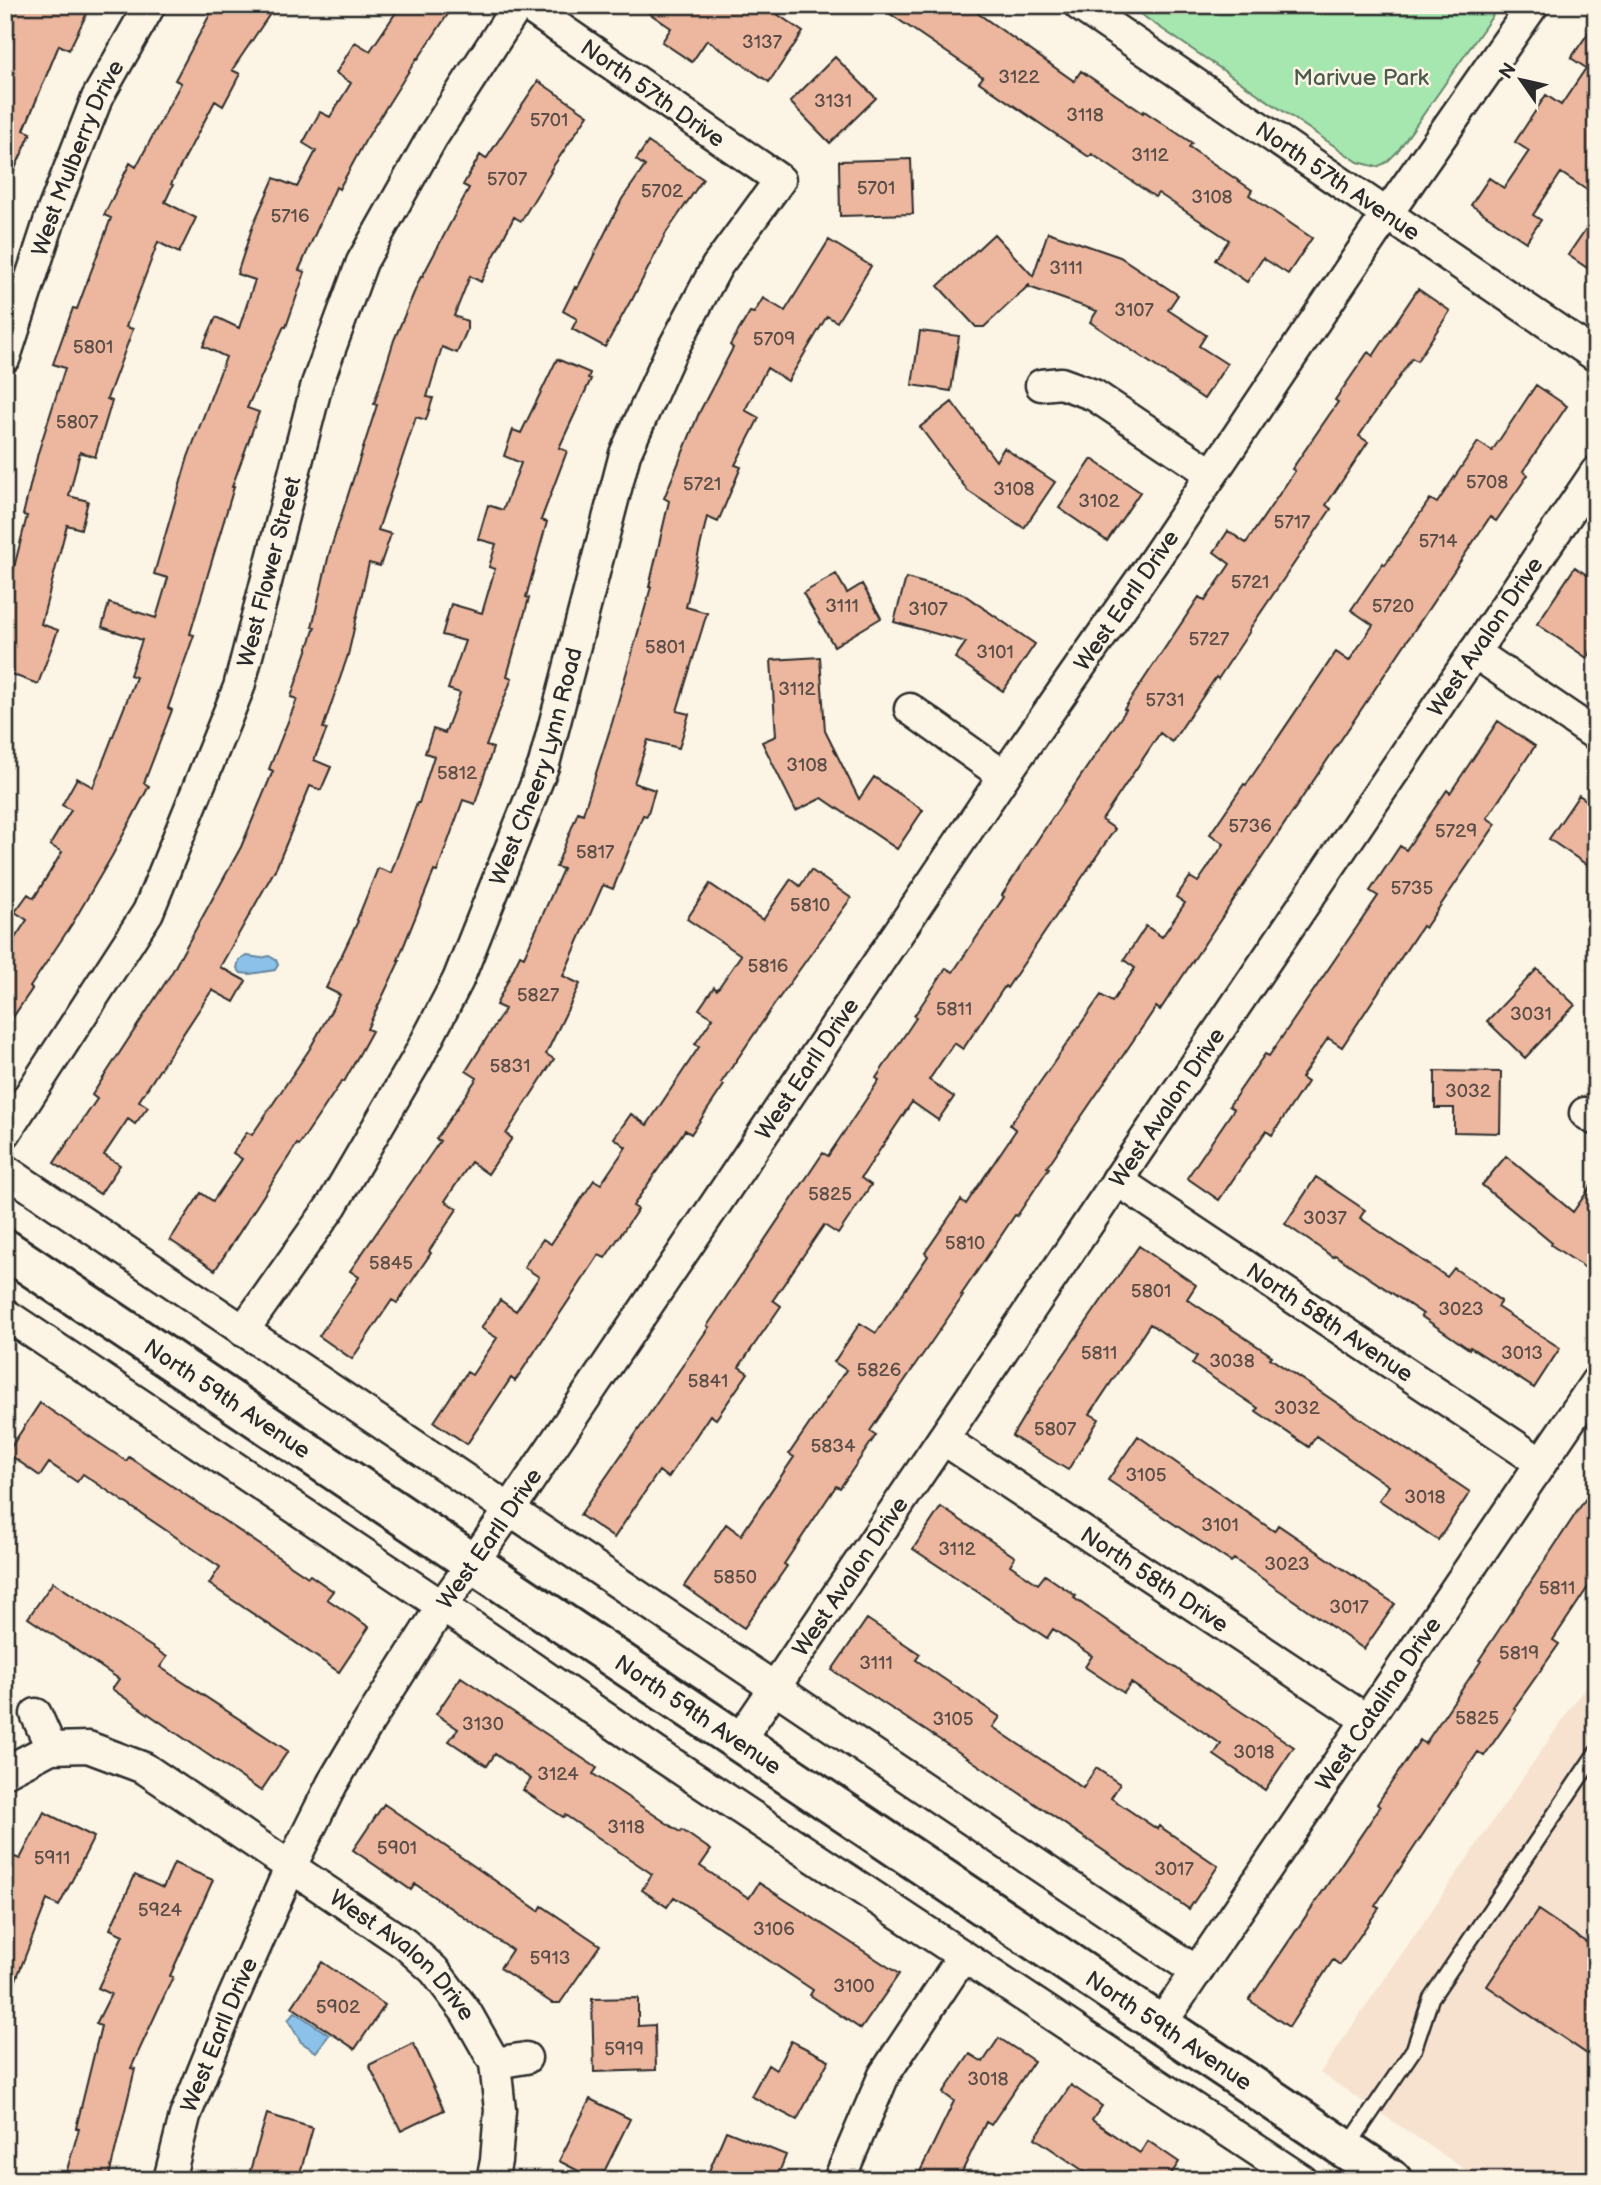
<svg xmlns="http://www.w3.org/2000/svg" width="1601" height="2185" font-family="'Balsamiq Sans',sans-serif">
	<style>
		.built { fill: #f7e2d0 }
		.green { fill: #a6e7b0; stroke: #68896e; stroke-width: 2 }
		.water { fill: #8cc2ea; stroke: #65869e; stroke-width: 2 }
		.building { fill: #ecb79e; stroke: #2b2b2b; stroke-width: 2 }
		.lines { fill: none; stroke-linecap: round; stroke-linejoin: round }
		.lane-casing { stroke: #2b2b2b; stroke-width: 19 }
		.street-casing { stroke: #2b2b2b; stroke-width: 35 }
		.secondary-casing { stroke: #2b2b2b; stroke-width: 44 }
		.lane { stroke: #fcf5e5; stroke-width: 14 }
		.street { stroke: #fcf5e5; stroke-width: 30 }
		.secondary { stroke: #fcf5e5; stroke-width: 38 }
		.labels { text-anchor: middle; stroke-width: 5; stroke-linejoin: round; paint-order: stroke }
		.number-label { font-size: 19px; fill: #5b4e48 }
		.park-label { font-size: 23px; fill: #4a5a4c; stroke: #fcf5e5 }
		.street-label { font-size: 23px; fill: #2b2b2b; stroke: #fcf5e5 }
	</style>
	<rect width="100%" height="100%" fill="#fcf5e5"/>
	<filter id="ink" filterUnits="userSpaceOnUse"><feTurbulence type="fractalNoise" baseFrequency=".0143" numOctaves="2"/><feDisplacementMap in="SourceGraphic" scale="14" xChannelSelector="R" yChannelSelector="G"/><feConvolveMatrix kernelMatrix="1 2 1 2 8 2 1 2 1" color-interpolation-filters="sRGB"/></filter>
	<g filter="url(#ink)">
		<path class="built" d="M1596 1671V2180H1481L1320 2073Z"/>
		<path class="green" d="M1127 5H1500L1397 152 1387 162 1377 167 1358 162Z"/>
		<path class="water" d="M247 956 261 958 269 956 276 960 278 965 275 970 250 974 241 973 237 968 239 960Z
			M295 2012 329 2035 316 2052 301 2042 288 2020Z"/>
		<path class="building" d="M13 5H91L69 50 59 45 24 130 31 133 5 191V21Z
			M215 5H276L232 70 240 74 223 106 215 101 171 184 173 185 165 202 196 218 179 253 158 242 126 327 133 329 107 399 112 401 95 457 80 452 69 496 88 501 81 529 67 525 41 624 58 630 38 684 5 672V603L27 516 23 515 38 453 65 368 53 364 73 308 77 309 111 218 104 215 130 163 136 167 181 83 175 80Z
			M401 5H454L418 59 417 58 365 141 339 189 336 187 299 270 305 272 286 327 284 326 247 408 259 412 232 487H234L190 634 194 635 168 708 172 710 144 783 149 786 112 856 72 924 30 987 32 989 5 1029V953L27 920 15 912 28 894 34 898 62 852 50 845 71 810 62 805 77 778 93 787 136 677 130 675 142 640 102 627 109 603 156 618 168 578 154 574 188 457 226 357 203 346 216 317 239 328 255 280 237 274 253 225 274 178 297 187 316 151 303 143 320 112 330 117 351 83 336 73 355 42 370 51Z
			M637 5H764L803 32 769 82 707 40 692 62 662 42 671 28Z
			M877 5H966L1074 81 1081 71 1143 113 1144 111 1192 143 1189 147 1252 190 1249 195 1312 238 1288 274 1263 258 1247 282 1215 260 1229 240 1158 193 1155 197 1092 154 1089 157 979 82 983 77Z
			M1596 22V196L1561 173 1533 215 1541 220 1526 242 1471 205 1489 178 1504 188 1529 151 1515 142 1546 95 1561 105 1586 68 1571 58Z
			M835 57 876 98 830 143 790 102Z
			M538 81 588 115 550 171 551 172 521 221 514 217 481 282 470 276 454 316 467 321V330L457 353 442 347 427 397 433 398 426 420 416 417 378 530 391 534 380 566 369 563 348 655 323 728 327 729 314 760 331 767 321 790 310 786 277 866 220 967 246 981 234 1002 212 990 139 1101 148 1107 135 1124 128 1119 104 1155 120 1165 100 1194 54 1163 97 1099 92 1095 171 974 241 847 273 771 269 769 297 699 291 697 315 627H312L329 554 377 405 374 404 394 340 421 276 422 277 469 188 463 185 480 155 486 159Z
			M648 142 703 179 666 233 632 300H631L605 347 572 329 577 319 563 311 575 287 577 289 622 199 645 166 636 160Z
			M911 159 913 214 840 216 839 161Z
			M1596 214V274L1568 255Z
			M1048 232 1120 257 1178 295 1168 310 1206 335 1199 346 1227 364 1204 399 1090 322 1097 311 1029 287V285L984 327H976L938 286 994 234 1033 276Z
			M829 240 871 266 837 322 827 316 788 381 767 368 745 410 759 418 735 465 741 467 718 522 707 517 686 607 707 613 677 711 689 714 679 748 648 740 634 783 655 790 647 816 643 815 613 889 603 885 563 976 580 984 546 1054 554 1059 506 1134 512 1138 488 1174 471 1162 445 1201 457 1209 429 1251 431 1253 397 1303 392 1300 352 1359 319 1336 359 1277 350 1271 440 1141 436 1139 477 1078 466 1071 505 1009 496 1005 520 955 524 957 563 869 556 867 578 812 583 814 612 723 651 587H649L669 501 664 498 699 413 733 348 730 345 750 312 754 313 763 298 785 311Z
			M1418 289 1450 311 1417 361 1412 358 1359 436 1368 442 1326 505 1331 509 1249 630 1250 631 1218 679 1216 677 1172 742 1160 733 1102 820 1115 829 1007 988 1005 986 963 1049 954 1043 929 1080 954 1097 938 1120 912 1102 861 1178 871 1185 838 1234 824 1225 773 1300 781 1306 739 1367 748 1373 716 1419 710 1415 668 1478 659 1471 614 1538 580 1515 709 1327 707 1326 823 1153 828 1156 879 1080 876 1078 916 1018 914 1016 946 968 953 972 1004 897 1002 895 1042 833 1126 710 1124 709 1199 597 1205 601 1230 564 1214 552 1228 531 1246 543 1295 471 1292 469 1338 402 1335 400 1368 352 1373 356Z
			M920 331 959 336 951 391 912 385Z
			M557 359 590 373 588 378 591 379 559 448 567 451 541 520 547 522 526 597 529 598 507 676 512 678 486 746 493 748 475 804 463 800 437 872 434 871 398 960H400L367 1029 372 1031 344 1082 342 1081 299 1145 297 1144 215 1270 170 1240 201 1193 213 1201 242 1159 233 1153 247 1132 252 1135 309 1050 340 995 326 988 358 921 357 920 378 868 391 873 417 803H419L434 756 425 753 433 729 445 733 460 693 448 689 465 641 442 635 451 604 482 613 495 569 489 567 496 544 478 539 488 505 503 510 521 463 504 456 513 430 521 433Z
			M1536 385 1567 406 1523 471 1528 475 1496 521 1490 517 1160 1010 1156 1007 1047 1167 1049 1168 1017 1216 1015 1215 961 1295 963 1296 870 1431 876 1435 840 1488 836 1486 784 1564 787 1566 744 1628 684 1586 726 1524 741 1535 794 1457 789 1454 846 1370 834 1362 860 1323 876 1333 928 1256 925 1253 961 1200 966 1204 1016 1130 1010 1125 1101 995 1112 1002 1135 968 1124 960 1146 926 1162 937 1185 903 1176 897 1190 877 1198 882 1224 844 1210 834 1244 784 1246 785 1336 652 1349 661 1373 625 1351 610 1383 563 1385 565 1430 499 1437 503 1478 442 1492 451Z
			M952 402 996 461 1004 448 1055 482 1024 528 968 491 920 427Z
			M1092 459 1140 492 1107 541 1059 508Z
			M1575 567 1596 581V645L1587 658 1537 624Z
			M836 574 847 593 862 584 881 618 834 646 803 593Z
			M906 578 963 594 1035 644 1003 691 955 658 966 642 894 622Z
			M820 657 825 731 859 799 874 777 923 810 897 849 822 798 796 811 762 742 776 736 771 660Z
			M1498 721 1535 746 1487 818 1496 824 1425 928 1422 926 1342 1047 1328 1038 1301 1078 1307 1082 1272 1135 1266 1131 1219 1200 1187 1178 1234 1109 1229 1106 1265 1054 1269 1056 1378 896 1370 891 1400 846 1406 850 1447 790 1450 793Z
			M1579 795 1596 807V871L1549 839Z
			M811 870 851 898 774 1005 721 1083 724 1085 691 1134 685 1130 633 1206 638 1209 605 1258 599 1255 515 1381 511 1378 467 1444 434 1422 467 1372 472 1375 497 1338 481 1328 500 1300 516 1311 539 1277 524 1267 543 1239 551 1244 594 1180 601 1184 626 1147 614 1138 631 1114 647 1125 699 1047 695 1044 713 1018 699 1009 714 987 717 990 741 955 687 919 710 884 763 920 791 879 800 886Z
			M1537 969 1575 1005 1525 1058 1487 1021Z
			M1435 1071 1501 1072 1500 1133 1454 1132V1108H1435Z
			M1506 1156 1573 1212 1596 1179V1275L1551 1245 1552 1243 1482 1185Z
			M1316 1177 1365 1210 1360 1218 1447 1277 1454 1268 1501 1301 1497 1307 1560 1348 1534 1388 1470 1347 1469 1349 1421 1316 1423 1314 1335 1255 1333 1257 1285 1224Z
			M1139 1246 1196 1285 1187 1299 1272 1356 1270 1358 1470 1492 1438 1540 1379 1500 1389 1486 1316 1436 1309 1447 1256 1411 1258 1408 1192 1364 1197 1356 1150 1324 1090 1414 1099 1419 1068 1470 1012 1436 1043 1385Z
			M40 1403 126 1461 129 1457 308 1577 310 1575 333 1591 327 1599 369 1627 339 1672 209 1584 220 1567 83 1474 77 1482 49 1463 40 1476 7 1453Z
			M1138 1436 1274 1531 1278 1525 1395 1604 1364 1649 1234 1559 1231 1562 1108 1480Z
			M1596 1483V1575L1553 1640 1559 1644 1514 1708 1516 1710 1484 1756 1478 1752 1375 1906 1379 1908 1340 1965 1333 1960 1289 2027 1249 2000 1380 1807 1377 1804 1420 1740 1425 1744 1481 1661 1479 1660Z
			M941 1507 1015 1557 1010 1565 1038 1584 1045 1575 1076 1596 1074 1598 1152 1652 1294 1747 1265 1790 1214 1755 1221 1744 1131 1683 1124 1693 1085 1667 1092 1656 1053 1629 1047 1638 913 1549Z
			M53 1582 167 1657 160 1667 288 1751 261 1791 112 1689 119 1679 28 1618Z
			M867 1619 920 1654 916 1660 1000 1717 993 1727 1083 1788 1096 1768 1120 1784 1111 1798 1157 1829 1159 1826 1218 1866 1189 1909 971 1760 832 1670Z
			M461 1677 597 1768 593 1774 680 1832 682 1830 711 1850 700 1866 749 1898 759 1883 899 1974 861 2029 810 1995 813 1990 674 1897 667 1907 642 1890 652 1874 565 1815 563 1817 523 1790 531 1779 495 1754 487 1766 449 1741 458 1729 436 1714Z
			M384 1804 539 1911 542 1906 600 1945 560 2003H552L500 1968 512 1950 415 1884 411 1890 353 1850Z
			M44 1812 94 1837 59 1906 47 1900 7 2003H5V1869L12 1856 20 1859Z
			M174 1863 213 1880 170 1976 173 1977 131 2068 135 2069 108 2180H64L79 2129 76 2128 101 2026 96 2024 111 1994 98 1988 123 1935 110 1929 135 1875 163 1888Z
			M1538 1910 1596 1949V2060L1487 1986Z
			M322 1962 385 2005 355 2049 292 2007Z
			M638 1998V2026L655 2025 656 2070 594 2072 592 1999Z
			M999 2038 1034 2061 991 2125 986 2122 958 2180H916L954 2101 943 2093 970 2054 983 2062Z
			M791 2041 829 2060 797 2120 751 2096 768 2065 776 2070Z
			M413 2043 444 2110 401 2131 369 2065Z
			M1071 2085 1102 2106 1092 2120 1140 2153 1148 2141 1179 2162 1167 2180H1097L1035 2138Z
			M590 2099 630 2119 600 2180H596L559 2161Z
			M267 2114 313 2128 298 2180H271L249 2174Z
			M726 2131 786 2155 776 2180H732L709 2171Z"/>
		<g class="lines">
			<defs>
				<path id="lane" d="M1347 2148 1414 2049 1431 1998 1596 1753"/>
				<g id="street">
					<path id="s1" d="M1079 5 1596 356"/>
					<path id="s2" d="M5 357 52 213 97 98 150 5"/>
					<path d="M1041 385 1061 383 1094 395 1212 474"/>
					<path d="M1474 652 1596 735"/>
					<path d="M910 709 1004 776"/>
					<path d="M1585 1113 1596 1120"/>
					<path id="s3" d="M5 1133 148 912 239 687 317 384 362 262 433 136 518 5"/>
					<path d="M5 1170 1197 1972"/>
					<path id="s4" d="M1117 1180 1541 1463"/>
					<path d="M5 1314 442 1606 655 1752 1302 2180"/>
					<path id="s5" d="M243 1331 332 1205 417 1059 458 980 544 764 625 454 669 356 717 266 780 180 526 5"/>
					<path id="s6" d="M943 1439 1367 1720"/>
					<path d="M36 1714 51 1748"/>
					<path id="s7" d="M738 1742 1596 472"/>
					<path id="s8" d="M5 1772 51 1748 88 1747 144 1768 405 1944 434 1970 466 2012 495 2063 500 2110 496 2161 492 2180"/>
					<path id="s9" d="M1161 2024 1596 1382"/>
					<path d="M495 2063 526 2058"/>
					<path id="s10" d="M169 2180 185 2116 229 2007 290 1868 332 1784 368 1723 442 1606 500 1524 1004 776 1155 559 1387 214 1533 5"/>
					<path d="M839 2180 884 2075 963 1956"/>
				</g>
				<g id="secondary">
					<path id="s11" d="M5 1249 1392 2180"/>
				</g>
			</defs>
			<use href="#lane" class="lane-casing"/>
			<use href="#street" class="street-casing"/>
			<use href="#secondary" class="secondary-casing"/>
			<use href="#lane" class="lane"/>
			<use href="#street" class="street"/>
			<use href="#secondary" class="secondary"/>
		</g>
	</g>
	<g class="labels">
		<g class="number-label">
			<text x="762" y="48">3137</text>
			<text x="1019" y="83">3122</text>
			<text x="833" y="107">3131</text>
			<text x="1085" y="121">3118</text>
			<text x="549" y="126">5701</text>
			<text x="1150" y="161">3112</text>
			<text x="507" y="185">5707</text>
			<text x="876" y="194">5701</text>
			<text x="662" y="197">5702</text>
			<text x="1212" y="203">3108</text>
			<text x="290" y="222">5716</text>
			<text x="1066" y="274">3111</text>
			<text x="1134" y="316">3107</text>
			<text x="774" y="345">5709</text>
			<text x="93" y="353">5801</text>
			<text x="77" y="428">5807</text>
			<text x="1487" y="488">5708</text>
			<text x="702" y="490">5721</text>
			<text x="1014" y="495">3108</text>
			<text x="1099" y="507">3102</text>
			<text x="1292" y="528">5717</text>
			<text x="1438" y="547">5714</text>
			<text x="1250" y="588">5721</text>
			<text x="842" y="612">3111</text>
			<text x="1393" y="612">5720</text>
			<text x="928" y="615">3107</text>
			<text x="1209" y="645">5727</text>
			<text x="665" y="653">5801</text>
			<text x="995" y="658">3101</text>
			<text x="797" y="695">3112</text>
			<text x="1165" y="706">5731</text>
			<text x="807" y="771">3108</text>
			<text x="457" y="779">5812</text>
			<text x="1250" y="832">5736</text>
			<text x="1456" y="837">5729</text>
			<text x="595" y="858">5817</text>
			<text x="1412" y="894">5735</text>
			<text x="810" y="911">5810</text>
			<text x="768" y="972">5816</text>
			<text x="538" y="1001">5827</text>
			<text x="954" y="1015">5811</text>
			<text x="1531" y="1020">3031</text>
			<text x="510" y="1072">5831</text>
			<text x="1468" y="1097">3032</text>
			<text x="830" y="1200">5825</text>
			<text x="1325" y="1224">3037</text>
			<text x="965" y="1249">5810</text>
			<text x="391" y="1269">5845</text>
			<text x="1151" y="1297">5801</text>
			<text x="1461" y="1315">3023</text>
			<text x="1099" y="1359">5811</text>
			<text x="1522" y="1359">3013</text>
			<text x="1232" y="1367">3038</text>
			<text x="879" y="1376">5826</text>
			<text x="708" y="1387">5841</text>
			<text x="1297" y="1414">3032</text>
			<text x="1055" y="1435">5807</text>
			<text x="833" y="1452">5834</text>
			<text x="1146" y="1481">3105</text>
			<text x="1425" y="1503">3018</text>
			<text x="1220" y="1531">3101</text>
			<text x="957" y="1555">3112</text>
			<text x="1287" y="1570">3023</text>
			<text x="735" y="1583">5850</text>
			<text x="1557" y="1594">5811</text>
			<text x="1349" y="1613">3017</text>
			<text x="1519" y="1659">5819</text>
			<text x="876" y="1669">3111</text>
			<text x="1477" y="1724">5825</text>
			<text x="953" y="1725">3105</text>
			<text x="483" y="1730">3130</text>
			<text x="1254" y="1758">3018</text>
			<text x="558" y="1780">3124</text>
			<text x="626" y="1833">3118</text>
			<text x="397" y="1854">5901</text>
			<text x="52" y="1864">5911</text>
			<text x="1174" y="1875">3017</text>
			<text x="160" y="1916">5924</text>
			<text x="774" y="1935">3106</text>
			<text x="550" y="1964">5913</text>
			<text x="854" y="1992">3100</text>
			<text x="338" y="2013">5902</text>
			<text x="624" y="2055">5919</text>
			<text x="988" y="2085">3018</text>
		</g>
		<g class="park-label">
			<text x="1361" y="85">Marivue Park</text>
		</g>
		<g class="street-label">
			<text transform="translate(653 93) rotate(35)" y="8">North 57th Drive</text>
			<text dy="8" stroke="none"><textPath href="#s2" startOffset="212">West Mulberry Drive</textPath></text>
			<text dy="8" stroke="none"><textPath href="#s1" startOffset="313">North 57th Avenue</textPath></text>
			<text dy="8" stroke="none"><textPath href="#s3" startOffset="625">West Flower Street</textPath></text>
			<text dy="8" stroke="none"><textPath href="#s10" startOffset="1855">West Earll Drive</textPath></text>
			<text dy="8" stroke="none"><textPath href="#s7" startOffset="1334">West Avalon Drive</textPath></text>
			<text dy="8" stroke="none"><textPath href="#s5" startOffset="640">West Cheery Lynn Road</textPath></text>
			<text dy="8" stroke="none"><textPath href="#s10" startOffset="1288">West Earll Drive</textPath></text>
			<text dy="8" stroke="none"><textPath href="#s7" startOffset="766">West Avalon Drive</textPath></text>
			<text dy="8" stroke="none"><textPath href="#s4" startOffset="256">North 58th Avenue</textPath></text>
			<text dy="8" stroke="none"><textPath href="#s11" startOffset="268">North 59th Avenue</textPath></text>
			<text dy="8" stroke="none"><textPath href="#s10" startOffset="721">West Earll Drive</textPath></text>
			<text dy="8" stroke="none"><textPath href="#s7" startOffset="200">West Avalon Drive</textPath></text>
			<text dy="8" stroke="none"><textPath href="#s6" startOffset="254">North 58th Drive</textPath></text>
			<text dy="8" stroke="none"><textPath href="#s9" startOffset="387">West Catalina Drive</textPath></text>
			<text dy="8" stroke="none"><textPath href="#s11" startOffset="835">North 59th Avenue</textPath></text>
			<text dy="8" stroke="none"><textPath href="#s8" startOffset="469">West Avalon Drive</textPath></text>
			<text dy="8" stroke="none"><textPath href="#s11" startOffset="1402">North 59th Avenue</textPath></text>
			<text dy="8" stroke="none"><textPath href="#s10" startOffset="154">West Earll Drive</textPath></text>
		</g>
	</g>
	<rect width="1601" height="2185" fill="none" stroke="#fcf5e5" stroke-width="28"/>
	<rect x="14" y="14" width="1573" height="2157" fill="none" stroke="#2b2b2b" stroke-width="2.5" filter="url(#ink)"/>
	<g transform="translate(1521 80) rotate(304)" stroke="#fcf5e5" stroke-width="5" paint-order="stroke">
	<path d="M0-5L12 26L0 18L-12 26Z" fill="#2b2b2b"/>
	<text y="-10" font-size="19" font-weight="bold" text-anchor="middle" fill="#2b2b2b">N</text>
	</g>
</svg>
